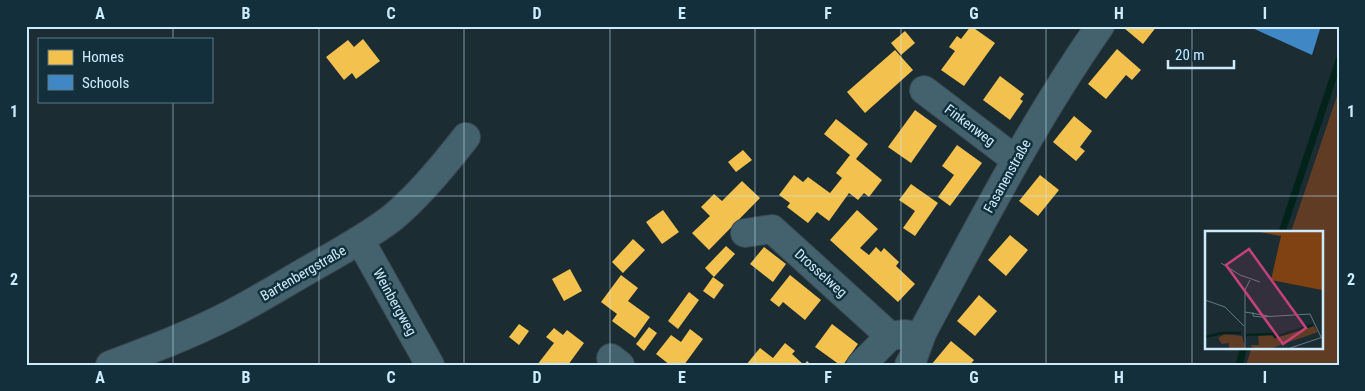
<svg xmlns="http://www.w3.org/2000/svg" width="1365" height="391" font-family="'Roboto Condensed',sans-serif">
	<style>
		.green { fill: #613c24 }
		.homes { fill: #f2c14e }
		.schools { fill: #3f88c5 }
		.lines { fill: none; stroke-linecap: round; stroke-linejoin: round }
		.stream { stroke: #03231a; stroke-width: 7 }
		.minor-casing { stroke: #38474f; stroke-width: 30 }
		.minor { stroke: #43626e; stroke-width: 28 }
		.grid { fill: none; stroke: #ccecfd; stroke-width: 1; stroke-opacity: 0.55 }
		.labels { text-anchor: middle; stroke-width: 5; stroke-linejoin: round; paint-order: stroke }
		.street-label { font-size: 14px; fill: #ccecfd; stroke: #132f3c }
		.inset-river { fill: none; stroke: #03231a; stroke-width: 2.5 }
		.inset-road { fill: none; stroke: #627984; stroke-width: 1 }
		.view { fill: #c4427b; fill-opacity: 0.15; stroke: #c4427b; stroke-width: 2.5 }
		.inset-edge { fill: none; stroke: #ccecfd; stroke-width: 2.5 }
		.neatline { fill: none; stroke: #ccecfd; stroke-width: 2 }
		.grid-label { font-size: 16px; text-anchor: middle; font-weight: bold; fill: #ccecfd }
	</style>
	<rect width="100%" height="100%" fill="#1c2c33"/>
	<path class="green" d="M1339 90V365H1246L1252 347H1321V232H1291Z"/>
	<path class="homes" d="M971 26 995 43 964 86 941 70 955 51 949 47 957 36 961 39Z
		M1126 26H1157L1143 44 1124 28Z
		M905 31 915 43 901 55 891 43Z
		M363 39 380 61 356 79 352 73 344 80 326 57 348 40 354 47Z
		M1117 49 1141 70 1132 80 1126 75 1106 99 1088 84Z
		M895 50 913 70 865 113 847 92Z
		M1000 76 1024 94 1020 99 1023 101 1010 120 983 100Z
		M915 110 937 126 911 163 888 147Z
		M1074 116 1092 131 1080 147 1085 151 1076 161 1053 142Z
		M836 119 868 144 856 159 882 180 869 197 864 193 858 200 849 193 829 221 817 212 808 223 787 207 790 203 779 195 794 175 803 182 808 177 830 193 842 178 836 173 850 155 824 134Z
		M957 145 982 163 950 206 938 197 954 175 942 166Z
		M743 150 752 160 736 172 728 162Z
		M1040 175 1059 190 1038 216 1019 201Z
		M742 181 760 198 709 250 692 233 710 216 701 207 714 194 722 201Z
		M911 184 938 203 915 236 903 228 915 211 899 200Z
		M663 210 679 232 662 244 646 222Z
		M857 210 878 229 860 248 869 255 876 247 881 252 884 248 899 262 896 266 915 284 898 302 830 240Z
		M1010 235 1028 250 1006 276 988 260Z
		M633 239 645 250 623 273 612 262Z
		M726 246 735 254 714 277 705 268Z
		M764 247 786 264 773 282 750 264Z
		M570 269 582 291 564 301 552 279Z
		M621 275 638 288 628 301 650 317 635 338 612 321 617 314 601 302Z
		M790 275 821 300 805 320 783 302 779 307 770 300Z
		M713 277 724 285 714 299 703 291Z
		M689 292 699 300 678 329 668 321Z
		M979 295 997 311 975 336 957 321Z
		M519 324 529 331 519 345 509 337Z
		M832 324 858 344 843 365H840L815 347Z
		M649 327 657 333 644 351 636 344Z
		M554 328 563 335 567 330 584 343 568 365H537L554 343 546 337Z
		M690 329 703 339 684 365H670L656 354 671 335 681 342Z
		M951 341 974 360 970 365H931Z
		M785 343 795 351 792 354 804 365 807 361 811 365H746L760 348 773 358Z"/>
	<path class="schools" d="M1248 26H1321L1312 55Z"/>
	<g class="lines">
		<path class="stream" d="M1282 232 1339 60
			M1239 365 1244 347"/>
		<defs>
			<path id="minor" d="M924 90 1016 160
				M745 233 772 229 890 336
				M360 240 430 365
				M611 358 620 365
				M110 365C150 350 190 335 229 315 256 301 282 285 308 270 336 254 366 238 392 218 419 196 445 164 466 137
				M861 365 890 336 906 334
				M909 365 913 358 923 331C979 228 1032 123 1100 26"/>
		</defs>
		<use href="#minor" class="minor-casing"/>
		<use href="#minor" class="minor"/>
	</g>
	<path class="grid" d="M173 26V39M319 26V365M464 26V365M610 26V365M755 26V365M901 26V365M1046 26V365M1192 26V365M173 101V365M26 196H1339"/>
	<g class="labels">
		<g class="street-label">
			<text transform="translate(970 125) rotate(37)" y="5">Finkenweg</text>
			<text transform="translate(1007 176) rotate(-61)" y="5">Fasanenstraße</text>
			<text transform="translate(303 273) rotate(-30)" y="5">Bartenbergstraße</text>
			<text transform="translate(821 273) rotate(42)" y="5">Drosselweg</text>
			<text transform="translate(395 302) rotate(61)" y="5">Weinbergweg</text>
		</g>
	</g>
	<g transform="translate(1205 231)">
		<rect width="118" height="118" fill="#1c2c33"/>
		<path d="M108 94 113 101 67 117H47L46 114H54L53 105 67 103 70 106ZM20 103 37 105 40 117H24V112L17 113 13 107Z" fill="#613c24"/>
		<path d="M49 0H117V59L66 49 76 5Z" fill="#804213"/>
		<path class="inset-river" d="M41 104 68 103 70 106 108 94M0 106 17 102H36"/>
		<path class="inset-road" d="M16 32 35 44 55 51M0 69 20 76 39 95M40 81 63 85M48 81V85L56 86 105 83 116 106M40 117V59L45 49M85 117 118 106"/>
		<path class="view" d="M44 18 101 97 78 113 21 34Z"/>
		<rect width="118" height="118" class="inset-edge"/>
	</g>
	<rect width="1365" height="391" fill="none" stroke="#132f3c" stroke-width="55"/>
	<rect x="38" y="38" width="175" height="65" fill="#132f3c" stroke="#5d7b89"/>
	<rect x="48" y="50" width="25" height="15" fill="#f2c14e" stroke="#5d7b89"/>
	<text x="82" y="62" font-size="15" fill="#ccecfd">Homes</text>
	<rect x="48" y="75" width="25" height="15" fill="#3f88c5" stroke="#5d7b89"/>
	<text x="82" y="88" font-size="15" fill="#ccecfd">Schools</text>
	<path d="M1168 60v8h66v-8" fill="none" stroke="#ccecfd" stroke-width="2.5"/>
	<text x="1175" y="60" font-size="15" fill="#ccecfd" stroke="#132f3c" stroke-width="4" paint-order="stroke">20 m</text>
	<rect x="28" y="28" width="1310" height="336" class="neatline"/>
	<g class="grid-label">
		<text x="100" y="19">A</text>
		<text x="246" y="19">B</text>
		<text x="391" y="19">C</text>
		<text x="537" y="19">D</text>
		<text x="682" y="19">E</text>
		<text x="828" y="19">F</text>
		<text x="974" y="19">G</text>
		<text x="1119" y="19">H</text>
		<text x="1265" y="19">I</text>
		<text x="14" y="117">1</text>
		<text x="1351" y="117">1</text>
		<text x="14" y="285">2</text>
		<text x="1351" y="285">2</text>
		<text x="100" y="383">A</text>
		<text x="246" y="383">B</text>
		<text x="391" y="383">C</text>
		<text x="537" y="383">D</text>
		<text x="682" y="383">E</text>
		<text x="828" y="383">F</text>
		<text x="974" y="383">G</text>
		<text x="1119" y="383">H</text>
		<text x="1265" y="383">I</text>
	</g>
</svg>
